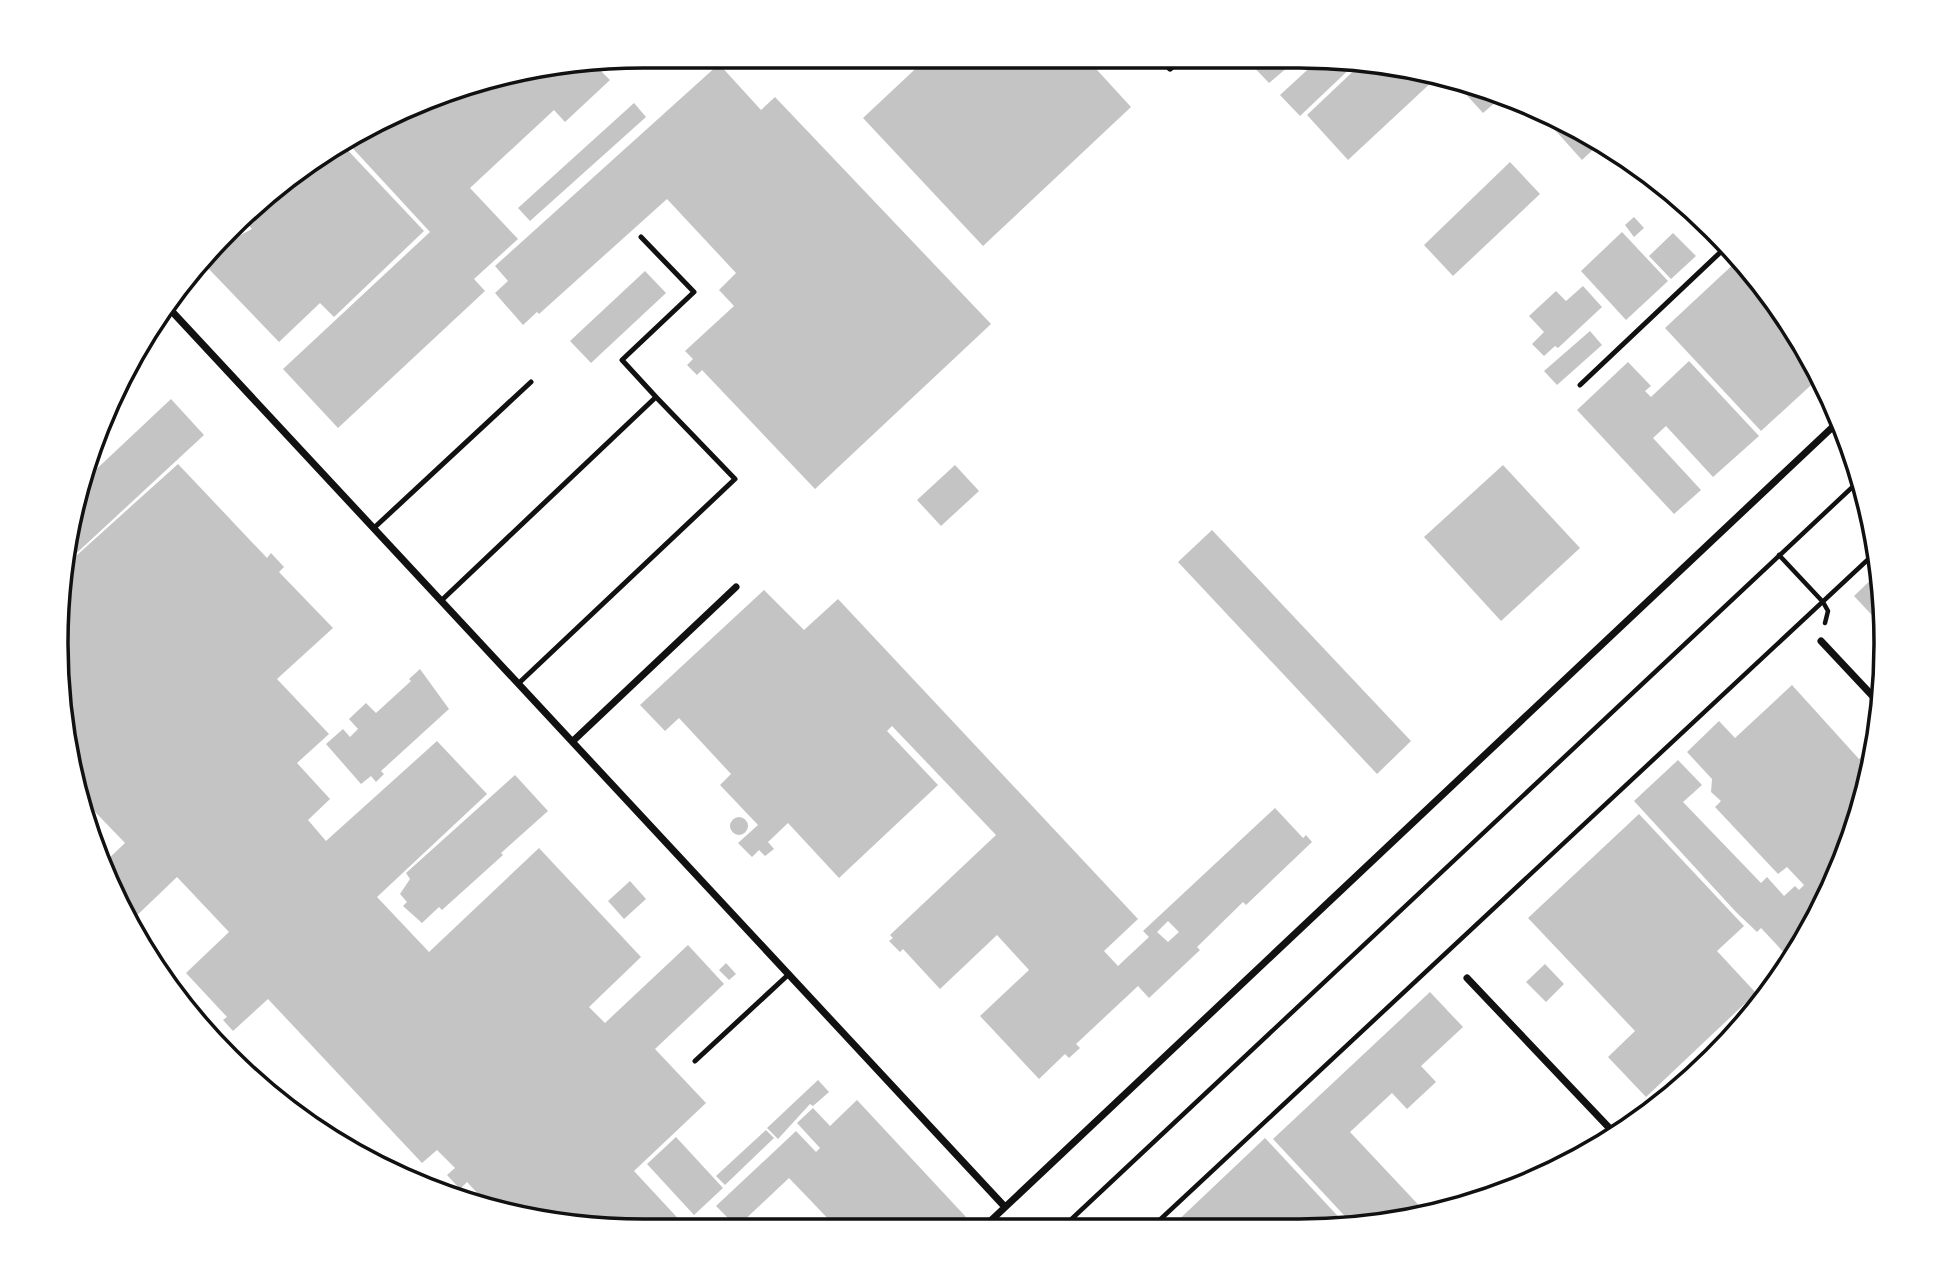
<svg xmlns="http://www.w3.org/2000/svg" width="1942" height="1287" font-family="Figtree,sans-serif">
	<style>
		.building { fill: #c4c4c4; fill-rule: evenodd }
		.lines { fill: none; stroke-linecap: round; stroke-linejoin: round }
		.path { stroke: #111; stroke-width: 4.5 }
		.service { stroke: #111; stroke-width: 5 }
		.minor { stroke: #111; stroke-width: 7 }
		.rim { fill: none; stroke: #111; stroke-width: 3.5 }
	</style>
	<rect width="100%" height="100%" fill="#fff"/>
	<path class="building" d="M927 58 1087 59 1131 107 983 246 863 118Z
		M1251 60 1295 61 1269 83 1249 62Z
		M1317 61H1358L1300 116 1280 95Z
		M1364 61H1376L1435 79 1348 160 1307 115Z
		M605 62 598 68 610 80 565 122 554 110 470 188 518 239 474 279 485 291 338 428 283 369 430 232 346 141 455 87Z
		M719 64 761 110 775 97 991 324 815 489 702 370 697 375 687 365 693 359 685 351 734 306 719 290 736 273 667 199 539 314 537 312 523 325 495 293 508 281 495 266Z
		M1465 88 1494 97 1497 101 1483 113 1463 91Z
		M634 103 646 117 530 221 518 208Z
		M1552 115 1558 116 1599 144 1582 160 1546 120Z
		M341 143 424 231 334 317 320 303 279 342 206 266 237 237 252 229 246 222 317 155Z
		M1510 162 1540 194 1453 276 1424 245Z
		M1634 217 1644 228 1634 237 1625 225Z
		M1622 232 1668 281 1626 320 1581 271Z
		M1673 233 1696 256 1671 279 1649 256Z
		M1739 259 1765 286 1821 376 1761 431 1665 328Z
		M645 271 666 293 591 363 570 341Z
		M1583 286 1602 307 1558 348 1555 346 1544 356 1532 344 1544 332 1529 316 1556 291 1566 301Z
		M1590 331 1602 345 1557 385 1544 371Z
		M135 360 141 367 120 386V385Z
		M1689 361 1759 436 1713 477 1666 426 1653 438 1701 490 1674 514 1577 410 1628 362 1651 386 1645 391 1651 397Z
		M171 399 204 435 67 562 87 478Z
		M178 464 267 558 271 553 284 567 279 572 333 628 277 679 329 734 297 763 330 799 308 820 326 841 437 741 487 794 377 897 429 952 539 848 641 957 589 1007 605 1023 688 945 724 984 655 1049 706 1103 634 1171 686 1227 566 1226 485 1201 467 1182 460 1189 447 1175 455 1168 437 1150 422 1163 268 999 233 1031 223 1020 227 1017 186 973 229 932 177 877 129 923 104 863 125 843 75 791 57 605 66 565Z
		M955 465 979 491 941 526 917 500Z
		M1503 465 1580 548 1501 621 1424 537Z
		M1212 530 1411 741 1377 774 1178 562Z
		M1879 572 1885 605 1884 628 1854 596Z
		M764 590 804 630 838 599 1138 919 1104 951 1118 966 1149 937 1143 931 1275 808 1303 838 1306 835 1312 842 1246 905 1243 902 1197 947 1200 950 1149 998 1138 986 1076 1044 1080 1048 1069 1058 1065 1054 1039 1079 980 1016 1029 970 997 935 940 989 903 949 900 952 889 941 893 938 890 935 996 835 892 726 887 731 938 785 839 878 788 823 768 842 774 849 765 856 759 850 752 857 738 843 758 825 720 785 731 774 679 718 665 731 640 705ZM1168 921 1179 932 1168 942 1157 932Z
		M420 669 449 709 381 771 384 774 376 782 371 776 361 784 326 744 343 729 350 737 358 729 349 719 366 703 376 713 411 681 409 679Z
		M1792 685 1859 759 1865 753 1872 761 1855 833 1807 938 1791 960 1761 928 1757 932 1736 912 1634 801 1678 760 1702 785 1683 802 1761 883 1767 877 1784 896 1795 886 1799 890 1804 885 1787 867 1778 874 1715 807 1721 801 1711 792 1712 779 1687 752 1719 721 1735 738Z
		M515 775 548 811 501 853 503 855 442 910 439 907 422 923 403 906 407 902 400 894 410 879 406 873Z
		M1639 814 1744 926 1717 951 1756 993 1646 1097 1608 1057 1635 1031 1528 918Z
		M730 826a9 9 0 1 1 18 0a9 9 0 1 1-18 0Z
		M630 881 646 899 624 919 608 901Z
		M726 963 736 974 729 980 719 970Z
		M1545 964 1564 984 1546 1002 1526 982Z
		M1430 992 1463 1027 1421 1066 1436 1082 1407 1109 1392 1093 1350 1132 1428 1215 1355 1227 1273 1139Z
		M818 1080 829 1092 813 1106 810 1104 778 1139 767 1128Z
		M857 1100 966 1217 955 1228 836 1227 789 1178 737 1227 716 1206 796 1131 816 1152 820 1148 797 1123 813 1108 830 1126Z
		M766 1130 774 1138 725 1185 716 1176Z
		M676 1137 723 1188 694 1215 647 1164Z
		M1265 1138 1347 1226 1344 1228 1169 1229Z"/>
	<g class="lines">
		<path class="path" d="M1779 555 1823 602 1828 611 1825 623
			M1062 1228 1861 479
			M1150 1229 1876 552"/>
		<path class="service" d="M1580 385 1727 246
			M375 527 531 382
			M443 599 656 397 622 360 694 292 641 237
			M520 682 735 479 656 397
			M695 1061 789 974"/>
		<path class="minor" d="M1163 60 1170 68 1179 60
			M166 305 1005 1207
			M1821 641 1881 705
			M573 741 736 587
			M1467 978 1616 1135
			M983 1228 1839 421"/>
	</g>
	<path d="M0 0H1942V1287H0ZM643 68H1299A575 575 0 0 1 1874 643V644A575 575 0 0 1 1299 1219H643A575 575 0 0 1 68 644V643A575 575 0 0 1 643 68Z" fill="#fff" fill-rule="evenodd"/>
	<path class="rim" d="M643 68H1299A575 575 0 0 1 1874 643V644A575 575 0 0 1 1299 1219H643A575 575 0 0 1 68 644V643A575 575 0 0 1 643 68Z"/>
</svg>
